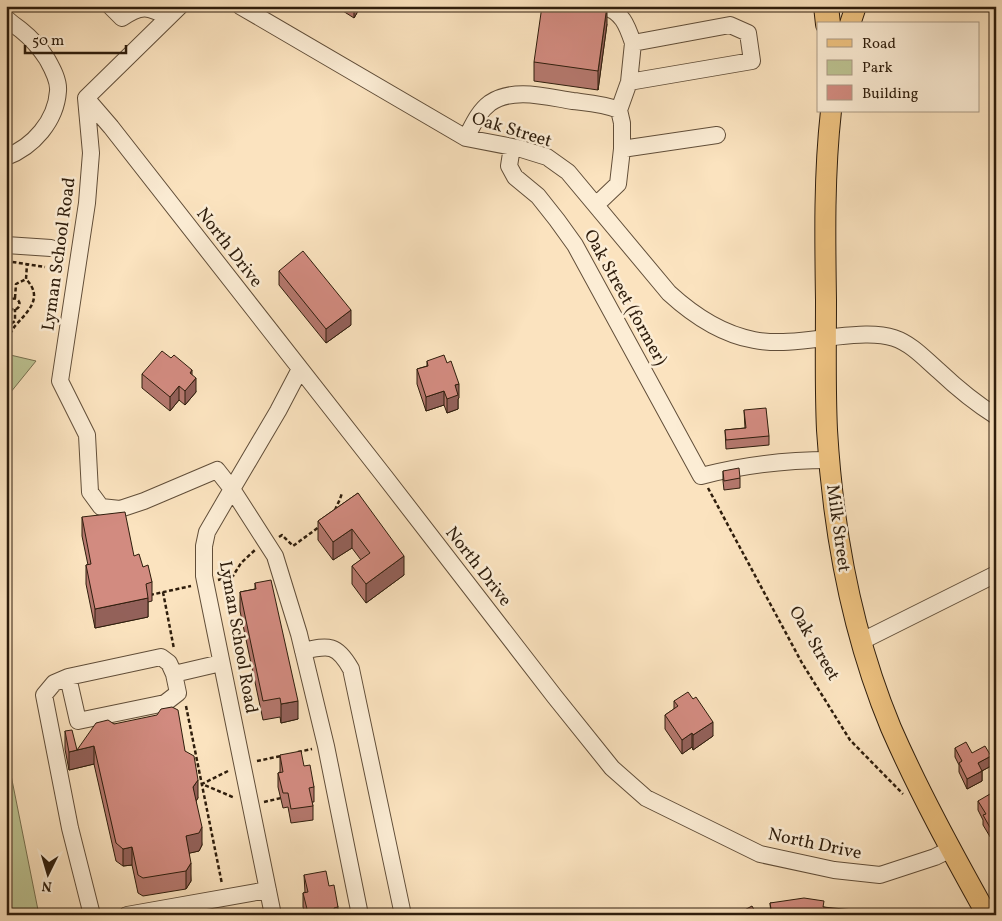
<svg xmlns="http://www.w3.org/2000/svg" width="1002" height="921" font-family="Vollkorn,serif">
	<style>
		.green { fill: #bdc493; stroke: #767050 }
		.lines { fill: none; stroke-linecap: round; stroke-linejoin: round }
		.minor-casing { stroke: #614e39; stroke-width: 18 }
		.major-casing { stroke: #2e1d0c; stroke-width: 22 }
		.highway-casing { stroke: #2e1d0c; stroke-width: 26 }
		.path { stroke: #2e1d0c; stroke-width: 2.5; stroke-dasharray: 4 2.5; stroke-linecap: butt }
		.minor { stroke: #fcedd5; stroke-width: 16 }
		.major { stroke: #eec280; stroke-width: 20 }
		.highway { stroke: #eec280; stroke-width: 24 }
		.wall { fill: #b5786e; stroke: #2e1d0c }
		.shaded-wall { fill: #93615a; stroke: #2e1d0c }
		.building { fill: #d28b80; stroke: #2e1d0c }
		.labels { text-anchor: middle; stroke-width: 5; stroke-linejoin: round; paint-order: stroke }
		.street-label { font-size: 18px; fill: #2e1d0c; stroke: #fcedd5 }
	</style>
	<rect width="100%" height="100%" fill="#fbe3bf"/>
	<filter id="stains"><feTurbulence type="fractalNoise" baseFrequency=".004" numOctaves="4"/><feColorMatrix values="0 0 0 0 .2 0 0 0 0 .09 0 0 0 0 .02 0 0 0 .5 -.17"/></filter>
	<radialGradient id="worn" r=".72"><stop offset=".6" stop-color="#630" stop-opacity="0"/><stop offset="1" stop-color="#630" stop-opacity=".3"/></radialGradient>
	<path class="green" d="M6 354 36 361 6 398Z
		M6 750 39 915H6Z"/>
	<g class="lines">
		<defs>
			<path id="minor" d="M110 6 122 18C142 4 148 7 169 17
				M240 6 466 138 518 148 547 157 568 172 669 293C693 315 721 334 754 340 780 345 808 340 833 337 852 335 876 332 894 338 912 344 925 359 939 371 957 388 975 403 996 416
				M602 6C622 11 627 25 633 43L730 25 748 33 752 61 629 82 619 110
				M6 18C11 23 16 26 21 30 31 38 40 48 47 59 52 68 59 80 58 91 56 121 33 147 6 157
				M629 82 633 43
				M86 98 111 127 385 477 555 697 612 768 646 798 760 854 834 870 880 875 935 857 951 849
				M86 98 91 153 87 203 60 381 87 435 90 492 101 507 120 509 144 501 217 470 232 489 207 532 204 546V576L273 915
				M86 98 180 6
				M466 138C473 125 478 112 490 103 513 87 547 97 573 101 589 103 604 104 619 110L622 123V149
				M512 147 509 166 515 177 538 196 557 220 575 245 701 476C743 465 787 460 830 460
				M596 205 618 184 622 149 717 135
				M6 245 51 248
				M300 369 278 411 232 489 275 556 299 634 326 746 360 915
				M862 641 996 574
				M303 651C329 645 337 644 351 669L403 915
				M174 674 169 663 161 657 68 677 78 721 165 703 178 693 174 674 221 663
				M68 677 54 683 44 695 70 828 92 915
				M127 915 268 890"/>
			<path id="major" d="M850 24 856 6
				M831 111C824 174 825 237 826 300 826 343 825 387 827 430 833 531 852 634 891 728 919 792 953 854 987 915"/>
			<path id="highway" d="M826 6 828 24"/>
		</defs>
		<use href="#minor" class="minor-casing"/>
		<use href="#major" class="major-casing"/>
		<use href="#highway" class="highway-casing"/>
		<path class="path" d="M6 261 45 267
			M15 298 16 284 26 279
			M8.5 304a5.5 5.5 0 1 1 11 0a5.5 5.5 0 1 1-11 0Z
			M6 327 15 321V309
			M6 339C10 335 12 330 15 326 28 311 44 298 26 279L27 264
			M708 488 802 663 850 740 903 794
			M335 510 340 499 342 493
			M279 537 282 535 293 546 319 527
			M218 580 233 576 241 563 255 550
			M163 592 174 649
			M150 595 191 586
			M186 706 222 884
			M298 752 312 749
			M257 761 281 756
			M228 771 202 784 235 798
			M264 802 281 798"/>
		<use href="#minor" class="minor"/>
		<use href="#major" class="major"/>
		<use href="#highway" class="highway"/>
	</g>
	<path class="wall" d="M335 6H361L354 18Z
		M607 24 598 90 534 81V62Z
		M279 271 351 325 326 343 279 285Z
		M427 361 459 398 458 399V409L447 413 444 405 426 411 417 384V369L427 366Z
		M142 374 192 375 196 392 185 405 179 400 170 411 142 388Z
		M744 410 769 436V445L726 449 725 430 745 428Z
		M723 471 740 478V488L724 490 723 481Z
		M358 493 404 575 366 603 352 584V566L361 560 352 548 333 560 318 540V521Z
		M82 517 134 556 143 567 152 582V601L148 602V617L95 628 86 584V565H88L82 536Z
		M255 583 298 719 281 723 280 717 263 720 240 611V592L255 589Z
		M693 699 713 736 693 750 692 747 682 754 665 729V715L674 709V701Z
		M114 724 185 751 198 798 196 801 202 845 199 851 189 853 191 881 186 889 143 896 138 893 132 865 123 866 116 861 94 764 69 770 65 749V731L77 750Z
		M955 748 972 753 991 766 982 771V781L967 789 959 772V765L955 757Z
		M280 755 304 766 314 787V802H312L313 806V820L291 823 288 807 283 808 278 787V773L280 772Z
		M978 801 996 805 992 840 983 825V820L978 810Z
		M304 875 329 886 338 907V915H305L303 907V893L305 892Z
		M770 903 824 907 854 915H771Z"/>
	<path class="shaded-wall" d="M354 6H361L354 18Z
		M607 6V24L598 90V71Z
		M351 310V325L326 343V329Z
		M192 370V383L196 378V392L185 405V391L190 373Z
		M459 384V398L458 399V409L447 413V399L455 385Z
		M179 386V400L170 411V397Z
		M444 391V405L426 411V397Z
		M352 529V548L333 560V542Z
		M404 556V575L366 603V584Z
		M148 598V617L95 628V609Z
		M298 701V719L281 723V704Z
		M713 722V736L693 750V735Z
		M692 733V747L682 754V740Z
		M94 746V764L69 770V752Z
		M991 756V766L978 773V763Z
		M982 771V781L967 789V779Z
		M198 780V798L193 805V787Z
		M202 827V845L199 851 186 854V836Z
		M996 829V838L992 840V831Z
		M132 847V865L123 866V849Z
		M191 863V881L186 889V871Z"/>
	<path class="building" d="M542 6H607L598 71 534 62Z
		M303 251 351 310 326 329 279 271Z
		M162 351 171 358 174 355 192 370 190 373 196 378 185 391 179 386 170 397 142 374Z
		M444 355 447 363 451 361 459 384 455 385 458 395 447 399 444 391 426 397 417 369 428 366 427 361Z
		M766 408 769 436 726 440 725 430 746 428 744 410Z
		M739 468 740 478 724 481 723 471Z
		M358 493 404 556 366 584 352 566 370 553 352 529 333 542 318 521Z
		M125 512 134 556 139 554 143 567 148 565 152 582 146 584 148 598 95 609 86 565 91 564 82 517Z
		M271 580 298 701 281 704 280 698 263 701 240 592 256 589 255 583Z
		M688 692 693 699 696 697 713 722 693 735 692 733 682 740 665 715 678 706 674 701Z
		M172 707 178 710 185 751 194 756 198 780 193 787 202 827 199 833 186 836 191 863 186 871 143 878 138 875 132 847 123 849 116 843 94 746 69 752 65 731 72 730 77 750 96 723 108 720 114 724 157 715 161 709Z
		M966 742 972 753 985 746 991 756 978 763 982 771 967 779 959 763 962 761 955 748Z
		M301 751 304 766 310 765 314 787 309 788 313 806 291 809 288 793H283L278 773 283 772 280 755Z
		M990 794 996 805V829L992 831 983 815 986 814 978 801Z
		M326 871 329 886 334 885 338 907 334 908 335 915H313V913H308L303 893 308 892 304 875Z
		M804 898 824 901 823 907 854 910V915H810V911L784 915H772L770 903Z
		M752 906 757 915H735Z"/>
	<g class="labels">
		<g class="street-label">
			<text transform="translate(512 129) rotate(17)" y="6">Oak Street</text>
			<text transform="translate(230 247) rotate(52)" y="6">North Drive</text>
			<text transform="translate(58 254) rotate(-82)" y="6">Lyman School Road</text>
			<text transform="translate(626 297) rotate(61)" y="6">Oak Street (former)</text>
			<text transform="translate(839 528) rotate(82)" y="6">Milk Street</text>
			<text transform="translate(479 566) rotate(52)" y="6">North Drive</text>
			<text transform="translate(239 637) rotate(80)" y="6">Lyman School Road</text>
			<text transform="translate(815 643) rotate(60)" y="6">Oak Street</text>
			<text transform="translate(815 843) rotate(12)" y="6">North Drive</text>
		</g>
	</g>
	<rect width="1002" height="921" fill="none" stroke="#fbe3bf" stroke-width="25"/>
	<rect x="8" y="8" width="987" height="906" fill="none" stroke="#2e1d0c" stroke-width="2.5"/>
	<rect x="12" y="12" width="977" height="896" fill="none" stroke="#2e1d0c"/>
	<rect x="817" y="22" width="162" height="90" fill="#fcedd5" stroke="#aa9a85"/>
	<rect x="827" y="39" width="25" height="8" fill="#eec280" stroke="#aa9a85"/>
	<text x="862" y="48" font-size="15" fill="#2e1d0c">Road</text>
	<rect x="827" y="60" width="25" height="15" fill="#bdc493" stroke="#aa9a85"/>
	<text x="862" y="72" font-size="15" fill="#2e1d0c">Park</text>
	<rect x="827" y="85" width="25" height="15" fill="#d28b80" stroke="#aa9a85"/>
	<text x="862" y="98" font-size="15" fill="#2e1d0c">Building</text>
	<g transform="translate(48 874) rotate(185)" stroke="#fcedd5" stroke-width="4" paint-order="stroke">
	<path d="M0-4L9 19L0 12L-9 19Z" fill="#2e1d0c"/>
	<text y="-8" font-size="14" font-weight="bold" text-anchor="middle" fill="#2e1d0c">N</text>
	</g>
	<path d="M25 45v8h101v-8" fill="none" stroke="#2e1d0c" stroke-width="2.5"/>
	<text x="32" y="45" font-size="15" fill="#2e1d0c" stroke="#fcedd5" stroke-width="4" paint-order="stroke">50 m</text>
	<rect width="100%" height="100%" filter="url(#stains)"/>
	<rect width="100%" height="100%" fill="url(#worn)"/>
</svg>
